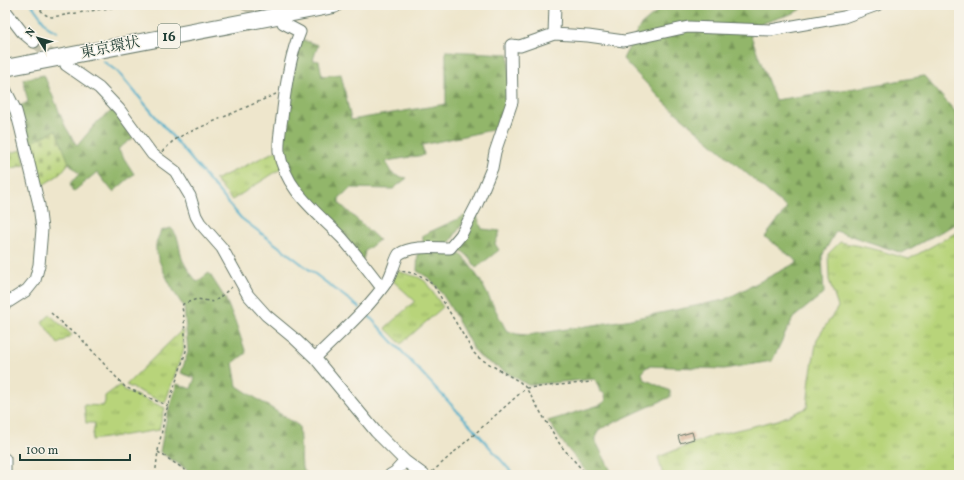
<svg xmlns="http://www.w3.org/2000/svg" width="964" height="480" font-family="Vollkorn,'Noto Serif JP',serif">
	<style>
		.grass { fill: url(#grass-tufts); stroke: #6c8857 }
		.forest { fill: url(#forest-firs); stroke: #587a4f }
		.cemetery { fill: url(#cemetery-stones); stroke: #6c8857 }
		.lines { fill: none; stroke-linecap: round; stroke-linejoin: round }
		.stream { stroke: #4badca; stroke-width: 2 }
		.building { fill: #d2a889 }
		.minor-tunnel { stroke: #c5c4ae; stroke-width: 11; stroke-dasharray: 11 5.5; stroke-linecap: butt }
		.minor-casing { stroke: #677869; stroke-width: 13 }
		.highway-casing { stroke: #677869; stroke-width: 18 }
		.path { stroke: #677869; stroke-width: 1.5; stroke-dasharray: 3 3; stroke-linecap: butt }
		.minor { stroke: #fff; stroke-width: 11 }
		.highway { stroke: #fff; stroke-width: 16 }
		.labels { text-anchor: middle; stroke-width: 3; stroke-linejoin: round; paint-order: stroke }
		.shield { fill: #f7f3e8; stroke: #60746a; stroke-width: 1 }
		.shield-label { font-size: 14px; font-weight: bold; fill: #1f3d34 }
		.street-label { font-size: 15px; fill: #1f3d34; stroke: #f7f3e8 }
	</style>
	<defs>
		<pattern id="grass-tufts" width="24" height="20" patternUnits="userSpaceOnUse"><rect width="24" height="20" fill="#b8d47a"/><path d="M3 7l-1-3M5 7V3M7 7l1-3M15 17l-1-3M17 17v-4M19 17l1-3" fill="none" stroke="#95ad65"/></pattern>
		<pattern id="forest-firs" width="22" height="20" patternUnits="userSpaceOnUse"><rect width="22" height="20" fill="#92b66a"/><path d="M5 1l3.5 6h-7zM16 11l3.5 6h-7z" fill="#779558"/></pattern>
		<pattern id="cemetery-stones" width="16" height="16" patternUnits="userSpaceOnUse"><rect width="16" height="16" fill="#b8d47a"/><path d="M2 7V4a2 2 0 0 1 4 0v3zM10 15v-3a2 2 0 0 1 4 0v3z" fill="#95ad65"/></pattern>
	</defs>
	<rect width="100%" height="100%" fill="#f7f3e8"/>
	<filter id="ink" filterUnits="userSpaceOnUse"><feTurbulence type="fractalNoise" baseFrequency=".025" numOctaves="2"/><feDisplacementMap in="SourceGraphic" scale="8" xChannelSelector="R" yChannelSelector="G"/><feConvolveMatrix kernelMatrix="1 2 1 2 8 2 1 2 1" color-interpolation-filters="sRGB"/></filter>
	<filter id="wash" filterUnits="userSpaceOnUse"><feTurbulence type="fractalNoise" baseFrequency=".012" numOctaves="4" result="noise"/><feDisplacementMap in="SourceGraphic" scale="16" xChannelSelector="R" yChannelSelector="G"/><feGaussianBlur stdDeviation="0.9" result="paint"/><feColorMatrix in="noise" values="0 0 0 0 0 0 0 0 0 0 0 0 0 0 0 0 0 1.4 0 .05"/><feComposite in="paint" operator="in"/></filter>
	<g filter="url(#wash)">
		<rect width="100%" height="100%" fill="#eee6cc"/>
		<path class="grass" d="M278 150 282 168 232 200 215 180Z
			M959 231V475H663L658 457 712 436 778 420 807 408 810 378 817 339 838 307 829 280 828 254 840 242 874 249 909 259Z
			M397 271 418 277 425 281 443 307 401 344 385 328 415 301 392 280Z
			M50 315 72 335 58 344 42 322Z
			M182 330 184 349 165 403 126 385Z
			M120 385 124 390 165 408 159 430 92 440 95 423H86L84 405 103 406 105 402V396Z"/>
		<path class="forest" d="M663 5H808L794 13 748 28 775 100 869 86 924 76 959 116V222L902 253 836 231 822 256 824 293 793 318 772 361 724 369 650 366 645 368 642 373 644 379 670 391V397L600 429C596 433 595 436 596 442L613 475H589L564 444 548 421 600 405 606 401 605 394 600 391 595 379 528 385 480 357 475 352C463 331 447 296 430 279 426 276 421 273 417 271L418 251H449L462 255 467 261 480 280 506 330 516 334 528 335 626 320 724 300 798 262 765 237 787 208 665 103 623 59 640 26 659 10Z
			M303 40 318 45 313 60 319 61 322 76 341 74 351 120 446 104V51L509 54V102L501 128 422 145 424 155 386 161C390 174 393 176 407 178L393 189 351 188 339 198V203L379 240 365 251 363 260 307 201 285 167 282 134 300 41Z
			M44 75 65 126 77 146 98 121 113 110 133 138 118 149 134 174 113 192 97 172 73 192 70 184 79 174 69 163 56 131 27 145 17 107 28 102 23 79Z
			M475 212 482 229 500 231 495 244 499 250 476 268C471 258 465 251 453 247Z
			M469 214 448 245 426 246 423 241V235Z
			M171 228C181 238 178 249 183 261 186 268 193 276 197 282L209 273 225 298 235 321 246 353 233 363 237 386 299 426 302 468 308 475H195L160 452 167 415 177 384 191 389 195 378 181 373 188 352 184 306C177 300 156 259 156 249 155 243 159 236 161 231Z"/>
		<path class="cemetery" d="M56 130 69 163 60 174 40 187 27 145Z
			M22 150 25 165 5 170V154Z"/>
		<g class="lines">
			<path class="stream" d="M32 5 48 27 57 32
				M103 61 118 72 241 218 360 308
				M365 312 473 428 514 475"/>
		</g>
		<g id="blocks">
			<path class="building" d="M692 432 694 439 680 443 678 436Z"/>
		</g>
	</g>
	<g filter="url(#ink)">
		<use href="#blocks" fill-opacity="0" stroke="#677869" stroke-width="1"/>
		<g class="lines">
			<path class="minor-tunnel" d="M244 5 271 17
				M34 42 59 60"/>
			<defs>
				<path id="minor" d="M5 10 22 32 34 42
					M283 23 300 32C290 56 286 83 283 109 282 122 278 138 279 151 285 190 317 212 342 238 356 254 369 271 382 288
					M554 34 588 36 624 41 688 27 771 30 844 17 877 5
					M66 65 99 88 119 109 152 154 175 171 190 196 196 216 200 223 222 248 248 295 266 315 295 339 315 358 376 432 405 461 424 475
					M5 89 16 111 20 126 39 205 42 229 39 265 35 280 27 290 5 304
					M315 358C340 333 368 309 388 280 392 274 396 257 399 254 412 245 435 248 450 248L461 235 477 204 492 168 495 152 512 102 511 45 520 46 554 34 555 5
					M5 459V475
					M390 475 395 472 405 461"/>
				<path id="highway" d="M5 68 334 5"/>
			</defs>
			<use href="#minor" class="minor-casing"/>
			<use href="#highway" class="highway-casing"/>
			<path class="path" d="M37 5C41 11 45 16 52 17L128 5
				M162 152 173 141 183 135 276 94
				M402 271C417 274 423 275 434 286L474 353 479 358 520 382 526 388 561 446 587 475
				M51 313 68 329 77 334 125 387 168 406
				M158 452 193 475
				M432 472 526 388 592 382
				M156 475V468L158 451 165 415 186 351 184 318 182 307 183 304 197 299 214 302 233 286"/>
			<use href="#minor" class="minor"/>
			<use href="#highway" class="highway"/>
		</g>
	</g>
	<g class="labels">
		<rect class="shield" x="158" y="24" width="22" height="24" rx="3"/>
		<g class="shield-label">
			<text x="169" y="41">16</text>
		</g>
		<g class="street-label">
			<text transform="translate(110 47) rotate(-11)" y="5">東京環状</text>
		</g>
	</g>
	<rect width="964" height="480" fill="none" stroke="#f7f3e8" stroke-width="20"/>
	<g transform="translate(38 38) rotate(307)" stroke="#f7f3e8" stroke-width="3" paint-order="stroke">
	<path d="M0-3L7 15L0 10L-7 15Z" fill="#1f3d34"/>
	<text y="-6" font-size="11" font-weight="bold" text-anchor="middle" fill="#1f3d34">N</text>
	</g>
	<path d="M20 454v6h110v-6" fill="none" stroke="#1f3d34" stroke-width="2"/>
	<text x="26" y="454" font-size="12" fill="#1f3d34" stroke="#f7f3e8" stroke-width="3" paint-order="stroke">100 m</text>
</svg>
